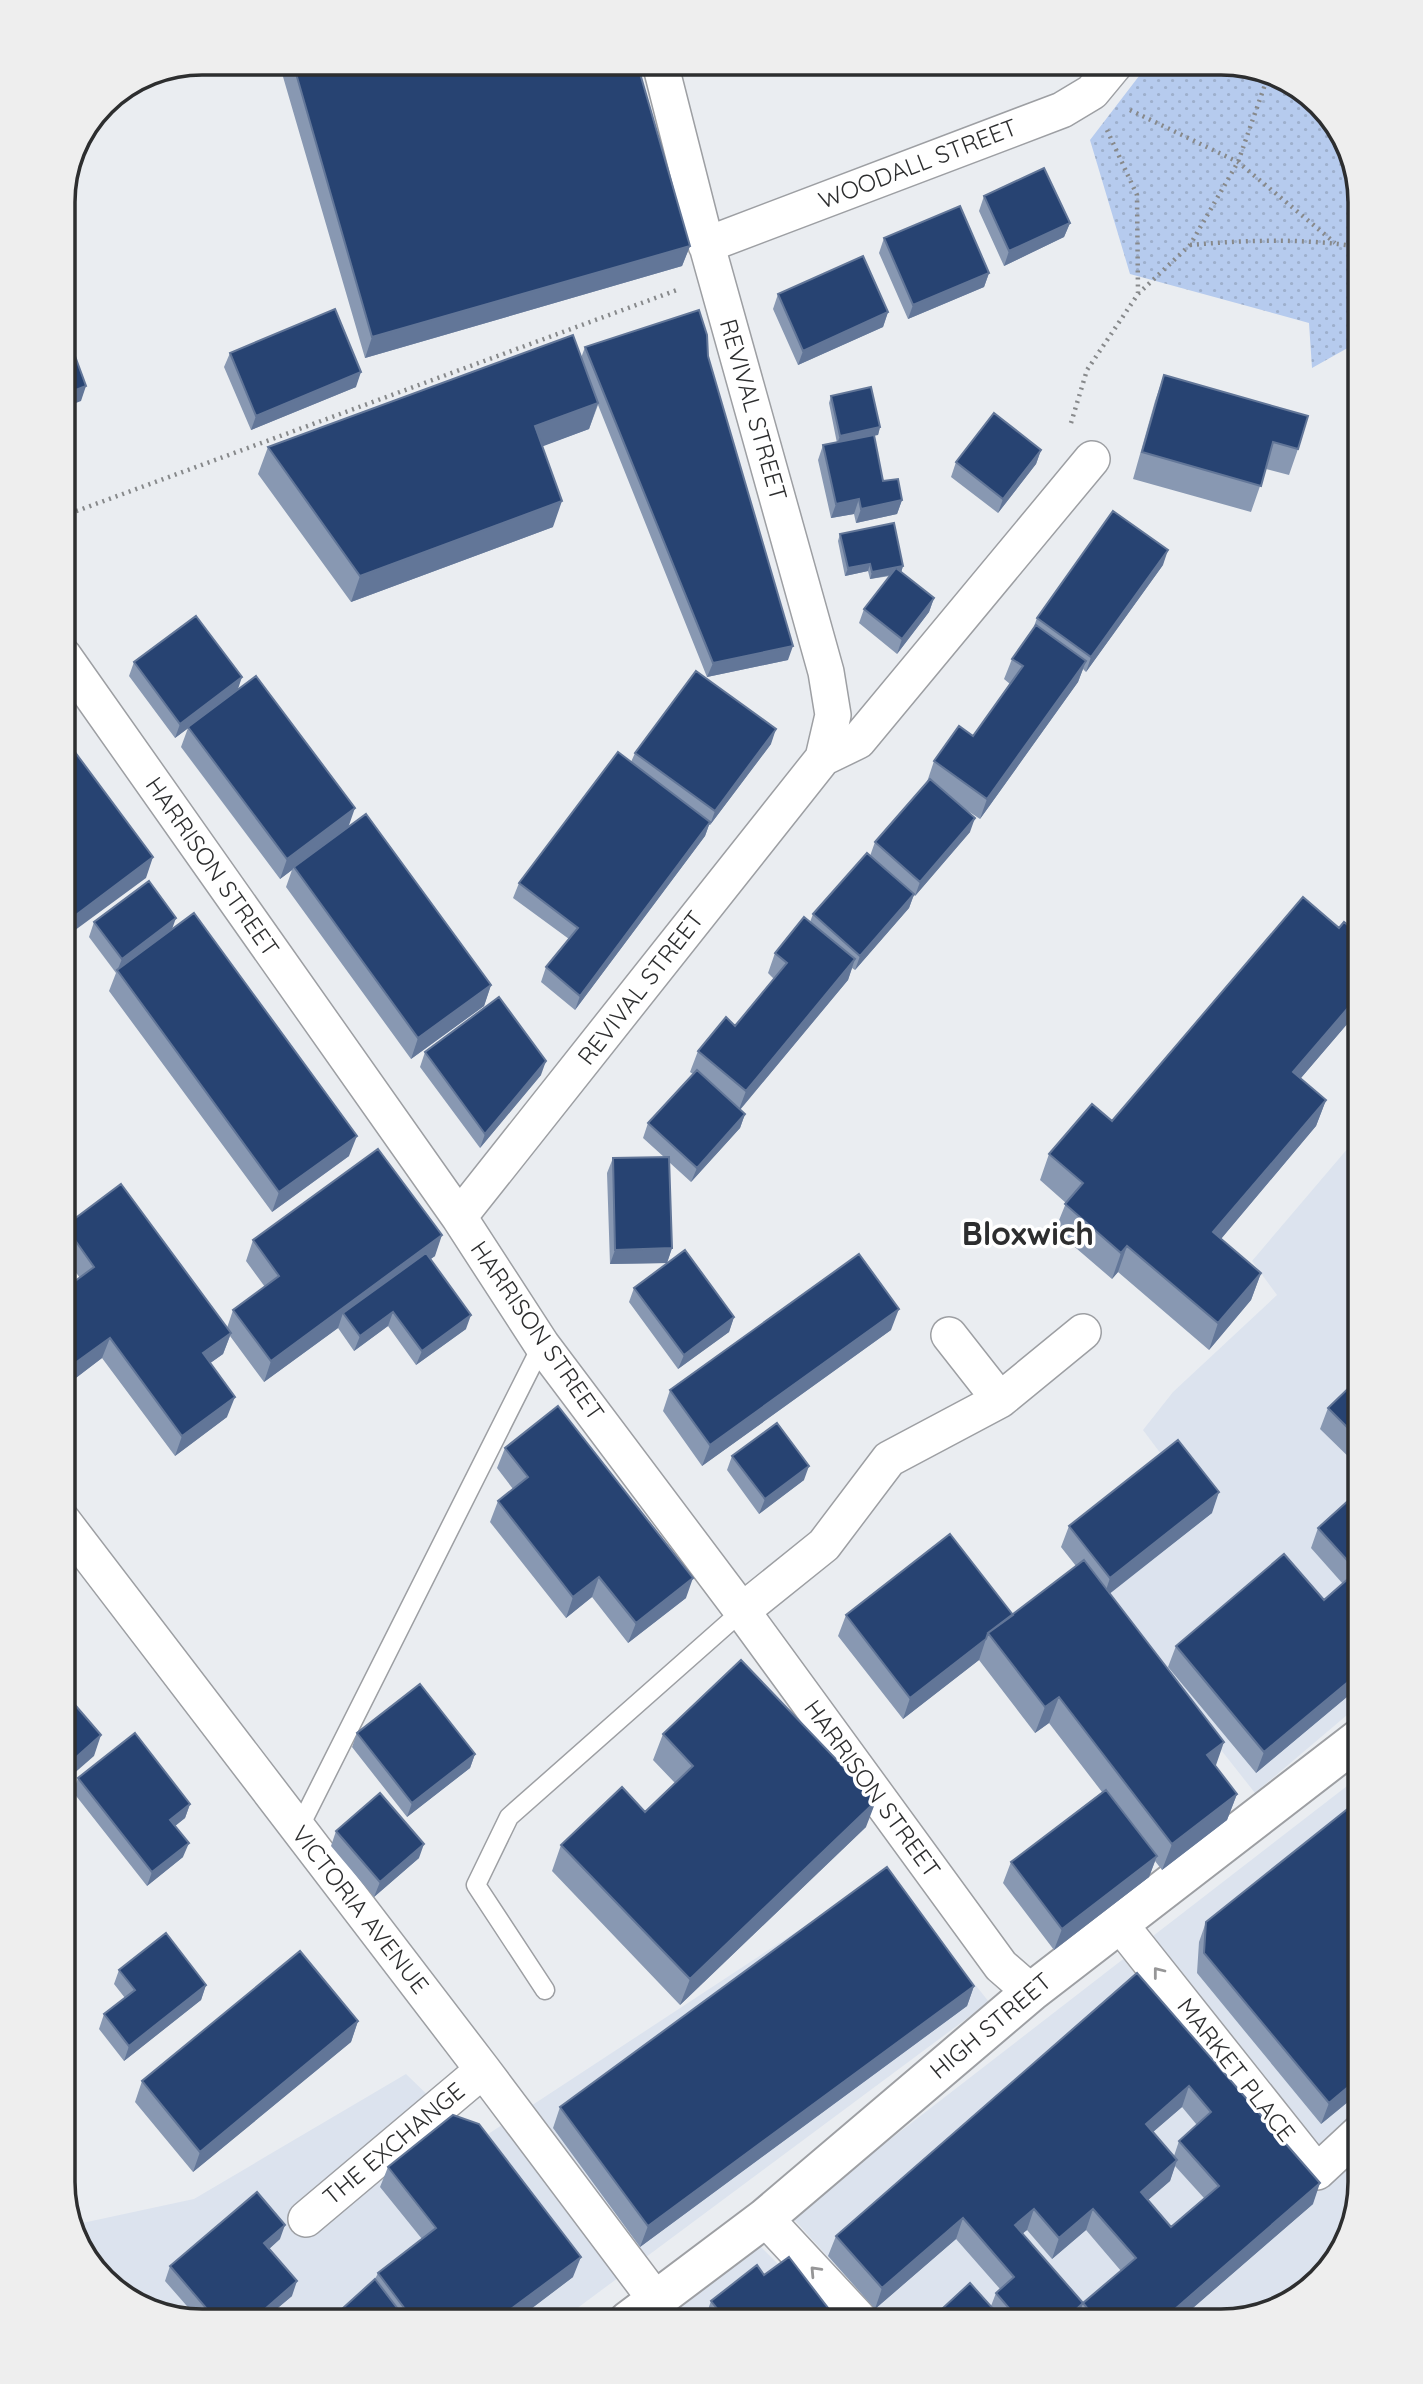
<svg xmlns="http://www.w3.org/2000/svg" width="1423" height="2384" font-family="Quicksand,sans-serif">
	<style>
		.built { fill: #dce3ee }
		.park { fill: url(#park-dots) }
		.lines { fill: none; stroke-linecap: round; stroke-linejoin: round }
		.service-casing { stroke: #9d9fa3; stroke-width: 21 }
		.minor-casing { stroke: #9d9fa3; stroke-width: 38 }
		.trunk-casing { stroke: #9d9fa3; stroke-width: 42 }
		.path { stroke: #87898b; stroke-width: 4.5; stroke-dasharray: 2 5; stroke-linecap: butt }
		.service { stroke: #fff; stroke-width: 18 }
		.minor { stroke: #fff; stroke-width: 35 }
		.trunk { stroke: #fff; stroke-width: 38 }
		.wall { fill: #8898b2; fill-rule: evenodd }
		.shaded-wall { fill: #627698 }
		.building { fill: #274372; stroke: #627698; stroke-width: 2; fill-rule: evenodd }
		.oneway { stroke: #969697 }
		.labels { text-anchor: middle; stroke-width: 7; stroke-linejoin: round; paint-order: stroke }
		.street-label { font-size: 24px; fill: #2d2e2f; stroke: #fff }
		.district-label { font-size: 32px; font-weight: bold; fill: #2d2e2f; stroke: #fff }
		.rim { fill: none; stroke: #2d2e2f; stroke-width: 3.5 }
	</style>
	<defs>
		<pattern id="park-dots" width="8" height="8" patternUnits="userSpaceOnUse" patternTransform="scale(1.75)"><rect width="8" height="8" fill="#b6cbee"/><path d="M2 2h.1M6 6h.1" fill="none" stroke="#9dafcc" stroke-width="1.8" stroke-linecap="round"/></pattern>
	</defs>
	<rect width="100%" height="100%" fill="#eaedf1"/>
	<path class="built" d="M1360 1134V1704L1255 1793 1061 1547 1164 1458 1143 1430 1173 1392 1277 1295 1252 1261Z
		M1360 1776V2182L1337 2259 1282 2307 1220 2321H886L791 2216Z
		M886 1873 989 2002 560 2321H194L125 2298 77 2243 73 2225 194 2199 406 2074 476 2142Z
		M758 2244 835 2321H661Z"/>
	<path class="park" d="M1149 63H1230L1298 87 1346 141 1360 203V341L1312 368 1309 323 1130 274 1090 140Z"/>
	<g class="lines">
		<defs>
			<path id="service" d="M298 1830 542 1345
				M545 1990 476 1885 509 1817 742 1611"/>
			<path id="minor" d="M706 245 1062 110 1092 92 1116 63
				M63 655 459 1217 542 1345 742 1611 1001 1966 1031 1992
				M823 758 858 741 1092 459
				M459 1217 823 758 833 715 826 672 702 228 660 63
				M949 1335 1000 1400
				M63 1521 483 2070 656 2300
				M742 1611 824 1545 889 1459 1000 1400 1083 1332
				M1119 1923 1317 2172 1360 2132
				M765 2218 861 2321
				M306 2219 483 2070"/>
			<path id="trunk" d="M628 2321 765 2218 1031 1992 1360 1738"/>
		</defs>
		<use href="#service" class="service-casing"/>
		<use href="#minor" class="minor-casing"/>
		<use href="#trunk" class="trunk-casing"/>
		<path class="path" d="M1130 110 1238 162 1335 243
			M1107 130 1137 195 1138 293
			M1190 245C1246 240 1304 238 1360 247
			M1071 423 1087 370 1138 294 1190 245 1238 162 1268 76
			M63 516 677 290"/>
		<use href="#service" class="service"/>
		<use href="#minor" class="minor"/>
		<use href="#trunk" class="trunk"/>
	</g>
	<path class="wall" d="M279 63H472L475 74 690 246 682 266 365 358Z
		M984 196 1070 223 1064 237 1004 266 979 211Z
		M884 238 989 273 984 287 908 319 879 253Z
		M778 294 888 312 883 327 798 365 773 309Z
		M585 347 708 356 788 660 707 677 598 405 589 429 542 446 553 527 351 602 258 474 268 447 581 358Z
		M230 353 356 387 251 430 224 367Z
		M1164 375 1298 449 1289 475 1266 469 1251 512 1133 479 1155 401Z
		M831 396 880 427 878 435H874L883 481 902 500 897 514 856 523 854 514 831 518 818 460 823 445 837 443 829 403Z
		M1041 450 1036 464 998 513 951 477 956 462Z
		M840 534 903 566 901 572 934 598 929 612 897 654 859 623 864 609 890 576 870 579 868 571 845 576 838 541Z
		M1163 565 1086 672 1083 669 1078 682 980 819 962 807 970 832 915 896 914 895 909 908 855 970 852 968 848 980 740 1110 745 1114 740 1128 691 1182 669 1162 672 1248 667 1263 610 1264 607 1173 613 1158 664 1157 643 1138 648 1123 693 1074 690 1072 698 1051 735 1026 774 979 768 973 775 953 810 922 813 914 870 856 875 842 927 782 934 761 973 736 1010 684 1004 679 1012 659 1033 629 1037 618Z
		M134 662 238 690 348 827 491 985 484 1006 411 1059 286 887 292 870 280 879 181 747 188 728 175 738 129 676Z
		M771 744 710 825H709L705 836 575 1010 541 982 546 967 569 939 513 898 519 883 631 762 635 753Z
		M94 922 172 930 349 1156 272 1212 109 991 116 973 89 937Z
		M1360 1009 1300 1079 1326 1100 1316 1126 1221 1239 1261 1273 1251 1300 1209 1350 1118 1272 1112 1279 1055 1230 1066 1203 1040 1180 1049 1154 1112 1121Z
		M425 1052 541 1075 480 1148 420 1067Z
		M65 1226 227 1328 233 1310 265 1287 246 1261 253 1240 435 1256 430 1259 466 1329 416 1365 388 1326 354 1351 338 1328 264 1382 230 1336 223 1354 210 1363 227 1417 175 1456 102 1358 64 1387 63 1385V1290L80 1278 63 1255V1230Z
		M634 1288 734 1317 729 1332 678 1369 629 1302Z
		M891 1330 702 1466 663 1411 670 1390Z
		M1360 1377V1468L1320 1429 1328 1408Z
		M505 1448 686 1598 628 1643 592 1597 566 1618 490 1522 498 1501 513 1489 497 1468Z
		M732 1456 804 1480 759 1514 727 1470Z
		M1360 1490V1686L1256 1773 1168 1667 1176 1646 1324 1600 1343 1584 1311 1548 1318 1528Z
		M1212 1513 1109 1593 1216 1766 1237 1794 1227 1820 1162 1870 1155 1861 1149 1877 1054 1950 1003 1883 1011 1862 1102 1792 1049 1723 1035 1733 979 1660 903 1719 838 1636 846 1615H1013L1076 1566 1061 1547 1069 1526Z
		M357 1733 475 1754 470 1768 407 1817 352 1747Z
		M663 1734 866 1827 680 2005 552 1871 561 1845 645 1812 675 1783 653 1760Z
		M78 1778 190 1804 185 1818 175 1826 183 1857 147 1886 73 1792Z
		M1360 1799V2092L1321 2124 1197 1973 1199 1942 1206 1922Z
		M336 1831 419 1858 374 1897 331 1846Z
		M119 1970 206 1985 201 2000 124 2061 99 2029 104 2014 125 1998 114 1984Z
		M1137 1973 1313 2204 1182 2317 1185 2321H929L991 2306 996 2293 1000 2289 956 2239 875 2309 828 2256 836 2236ZM1182 2107 1197 2125 1179 2141 1174 2156 1153 2132ZM1175 2166 1204 2198 1171 2227 1148 2200 1170 2181ZM1027 2230 1052 2259 1086 2230 1121 2271 1083 2303 1022 2233Z
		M974 1986 967 2006 640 2247 553 2128 560 2107Z
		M358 2021 351 2042 193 2172 135 2102 142 2081Z
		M388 2167 573 2277 515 2321H293L342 2309 375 2279 378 2273 422 2239 380 2187Z
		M280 2239 269 2249 292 2296 265 2319V2321H200L165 2281 170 2266Z
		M764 2275 838 2321H704L711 2301Z"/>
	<path class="shaded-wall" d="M1070 223 1064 237 1004 266 1009 251Z
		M690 246 682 266 365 358 372 337Z
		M989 273 984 287 908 319 913 305Z
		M888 312 883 327 798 365 803 351Z
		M361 372 356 387 251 430 256 416Z
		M86 386 81 401 63 408V395Z
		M598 403 589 429 525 453 535 426Z
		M880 427 878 435 837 444 840 436Z
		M1041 450 1036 464 998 513 1003 499Z
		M859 499 854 514 831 518 836 504Z
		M902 500 897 514 856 523 861 509Z
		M562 501 553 527 351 602 360 576Z
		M1168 550 1163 565 1086 672 1091 657Z
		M870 564 868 571 845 576 848 568Z
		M903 566 901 573 870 579 872 572Z
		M934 598 929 612 897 654 902 639Z
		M793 646 788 660 707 677 713 663Z
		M1086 661 1078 682 980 819 987 799Z
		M242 677 237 692 175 738 180 724Z
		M776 729 771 744 710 825 715 811Z
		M355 808 348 828 294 867 292 870 280 879 287 859Z
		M975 818 970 832 915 896 920 882Z
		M710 822 705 836 575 1010 580 996Z
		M153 857 146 878 63 939 64 924Z
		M914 894 909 908 855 970 860 956Z
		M176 918 171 932 117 971 122 959Z
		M855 959 848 980 738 1112 746 1091Z
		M491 985 484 1006 411 1059 418 1038Z
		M1360 994V1009L1283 1099 1293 1072Z
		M546 1061 541 1075 480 1148 485 1134Z
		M1326 1100 1316 1126 1204 1259 1213 1232Z
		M745 1114 740 1128 691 1182 697 1168Z
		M357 1136 349 1156 272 1212 279 1192Z
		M442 1235 435 1256 348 1320 343 1313 338 1328 264 1382 271 1361Z
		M1127 1246 1118 1272 1112 1279 1121 1253Z
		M672 1248 667 1263 610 1264 615 1250Z
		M1261 1273 1251 1300 1209 1350 1218 1323Z
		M899 1309 891 1330 702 1466 710 1445Z
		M393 1312 388 1326 354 1351 360 1336Z
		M471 1315 466 1329 416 1365 422 1351Z
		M734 1317 729 1332 678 1369 684 1355Z
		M231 1333 223 1354 195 1374 203 1353Z
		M110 1338 102 1358 64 1387 71 1366Z
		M235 1397 227 1417 175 1456 182 1436Z
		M809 1466 804 1480 759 1514 765 1499Z
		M1219 1492 1212 1513 1103 1599 1110 1578Z
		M599 1577 592 1597 566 1618 573 1597Z
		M693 1578 686 1598 628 1643 636 1623Z
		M986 1639 979 1660 903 1719 910 1698Z
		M1360 1672V1686L1256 1773 1264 1752Z
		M1059 1697 1049 1723 1035 1733 1045 1707Z
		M101 1735 94 1756 63 1783V1769Z
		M1224 1742 1215 1768 1207 1755Z
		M475 1754 470 1768 407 1817 412 1803Z
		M1237 1794 1227 1820 1162 1870 1172 1844Z
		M876 1801 866 1827 680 2005 690 1979Z
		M190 1804 185 1818 165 1834 170 1820Z
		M189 1843 183 1857 147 1886 152 1872Z
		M424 1844 419 1858 374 1897 380 1882Z
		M1157 1856 1149 1877 1054 1950 1062 1929Z
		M206 1985 201 2000 124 2061 129 2046Z
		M974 1986 967 2006 640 2247 648 2226Z
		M358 2021 351 2042 193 2172 200 2152Z
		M1360 2077V2092L1321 2124 1329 2103Z
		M1189 2086 1182 2107 1139 2144 1146 2124Z
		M1177 2160 1170 2181 1133 2213 1141 2192Z
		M1320 2183 1313 2204 1178 2321 1175 2309Z
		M1034 2209 1027 2230 1008 2246 1015 2225Z
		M1093 2209 1086 2230 1052 2259 1059 2238Z
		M963 2218 956 2239 875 2309 882 2288Z
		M285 2225 280 2239 259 2258 264 2243Z
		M581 2257 573 2277 515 2321H495Z
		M297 2281 292 2296 262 2321 264 2310Z
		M1083 2303 1077 2321H1064L1065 2320Z"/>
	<path class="building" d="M293 63H472L475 74 512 63H637L690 246 372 337Z
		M1044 168 1070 223 1009 251 984 196Z
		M960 206 989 273 913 305 884 238Z
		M863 256 888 312 803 351 778 294Z
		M335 309 361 372 256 416 230 353Z
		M699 310 707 335 708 356 793 646 713 663 585 347Z
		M573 335 598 403 535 426 562 501 360 576 268 447Z
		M68 337 86 386 63 395V339Z
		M1164 375 1308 416 1298 449 1273 442 1261 486 1142 452Z
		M871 387 880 427 840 436 831 396Z
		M994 413 1041 450 1003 499 956 462Z
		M874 435 883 481 898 479 902 500 861 509 859 499 836 504 823 445Z
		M1113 511 1168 550 1091 657 1037 618Z
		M894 523 903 566 872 572 870 564 848 568 840 534Z
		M896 568 934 598 902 639 864 609Z
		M196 616 242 677 180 724 134 662Z
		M1036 625 1086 661 987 799 934 761 959 726 973 736 1023 666 1012 659Z
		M696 671 776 729 715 811 635 753Z
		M256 676 355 808 287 859 188 727Z
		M63 736 153 857 64 924 63 923Z
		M618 752 710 822 580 996 546 967 578 928 519 883Z
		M930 779 975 818 920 882 875 842Z
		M366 814 491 985 418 1038 294 867Z
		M867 853 914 894 860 956 813 914Z
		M149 881 176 918 122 959 94 922Z
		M1303 897 1339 928 1344 922 1360 935V994L1293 1072 1326 1100 1213 1232 1261 1273 1218 1323 1127 1246 1121 1253 1065 1204 1083 1183 1049 1154 1092 1104 1112 1121Z
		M194 913 357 1136 279 1192 117 970Z
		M804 917 855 959 746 1091 698 1051 726 1017 735 1026 787 963 775 953Z
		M499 997 546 1061 485 1134 425 1052Z
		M697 1070 745 1114 697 1168 648 1123Z
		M378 1149 442 1235 271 1361 233 1310 279 1276 253 1240Z
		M669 1157 672 1248 615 1250 613 1158Z
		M121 1184 231 1333 203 1353 235 1397 182 1436 110 1338 71 1366 63 1355V1290L94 1267 65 1226Z
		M685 1250 734 1317 684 1355 634 1288Z
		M426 1253 471 1315 422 1351 393 1312 360 1336 343 1313Z
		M859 1254 899 1309 710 1445 670 1390Z
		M1360 1377V1440L1328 1408Z
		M558 1406 693 1578 636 1623 599 1577 573 1597 498 1501 528 1477 505 1448Z
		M777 1423 809 1466 765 1499 732 1456Z
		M1178 1440 1219 1492 1110 1578 1069 1526Z
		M1360 1490V1672L1264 1752 1176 1646 1284 1554 1324 1600 1357 1571 1318 1528Z
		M950 1534 1013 1615 988 1633 986 1639 910 1698 846 1615Z
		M1084 1560 1224 1742 1207 1755 1237 1794 1172 1844 1059 1697 1045 1707 988 1633Z
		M741 1660 876 1801 690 1979 561 1845 622 1787 645 1812 693 1766 663 1734Z
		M420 1684 475 1754 412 1803 357 1733Z
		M63 1691 101 1735 63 1769Z
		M135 1733 190 1804 170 1820 189 1843 152 1872 78 1778Z
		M1106 1790 1157 1856 1062 1929 1011 1862Z
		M380 1793 424 1844 380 1882 336 1831Z
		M1360 1799V2077L1329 2103 1204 1953 1206 1922Z
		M887 1867 974 1986 648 2226 560 2107Z
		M166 1933 206 1985 129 2046 104 2014 135 1990 119 1970Z
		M300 1951 358 2021 200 2152 142 2081Z
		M1137 1973 1320 2183 1175 2309 1185 2321H1098L1083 2303 1065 2320 1066 2321H1020L996 2293 1014 2277 963 2218 882 2288 836 2236ZM1189 2086 1211 2112 1179 2141 1219 2186 1171 2227 1141 2192 1177 2160 1146 2124ZM1034 2209 1059 2238 1093 2209 1136 2258 1083 2303 1015 2225Z
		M453 2115 479 2124 581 2257 495 2321H414L378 2273 436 2228 388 2167Z
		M257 2192 285 2225 264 2243 297 2281 264 2310 265 2321H207V2309L170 2266Z
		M789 2257 838 2321H727L711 2301 757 2265 764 2275Z
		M375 2279 407 2321H293L342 2309Z
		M970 2283 1004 2321H929Z
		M160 2309 182 2311V2317Z"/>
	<defs><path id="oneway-chevron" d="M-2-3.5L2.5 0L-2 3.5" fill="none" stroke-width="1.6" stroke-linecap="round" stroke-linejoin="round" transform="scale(1.75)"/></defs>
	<g class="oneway">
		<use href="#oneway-chevron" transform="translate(1158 1972) rotate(-128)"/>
		<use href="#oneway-chevron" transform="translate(815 2271) rotate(-133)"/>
	</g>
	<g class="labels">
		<g class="street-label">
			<text transform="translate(918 164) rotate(-21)" y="8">WOODALL STREET</text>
			<text transform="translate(753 410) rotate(74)" y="8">REVIVAL STREET</text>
			<text transform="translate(212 867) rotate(55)" y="8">HARRISON STREET</text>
			<text transform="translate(641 988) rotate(-52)" y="8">REVIVAL STREET</text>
			<text transform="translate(537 1331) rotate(55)" y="8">HARRISON STREET</text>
			<text transform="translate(872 1789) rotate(54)" y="8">HARRISON STREET</text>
			<text transform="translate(360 1910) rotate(52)" y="8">VICTORIA AVENUE</text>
			<text transform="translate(991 2026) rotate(-40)" y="8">HIGH STREET</text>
			<text transform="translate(1236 2070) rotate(52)" y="8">MARKET PLACE</text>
			<text transform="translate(394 2144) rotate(-40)" y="8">THE EXCHANGE</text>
		</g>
		<g class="district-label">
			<text x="1028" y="1245">Bloxwich</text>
		</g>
	</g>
	<path d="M0 0H1423V2384H0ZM202 75H1221A127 127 0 0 1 1348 202V2182A127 127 0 0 1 1221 2309H202A127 127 0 0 1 75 2182V202A127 127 0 0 1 202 75Z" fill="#eee" fill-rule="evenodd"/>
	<path class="rim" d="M202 75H1221A127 127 0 0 1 1348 202V2182A127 127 0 0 1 1221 2309H202A127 127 0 0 1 75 2182V202A127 127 0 0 1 202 75Z"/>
</svg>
